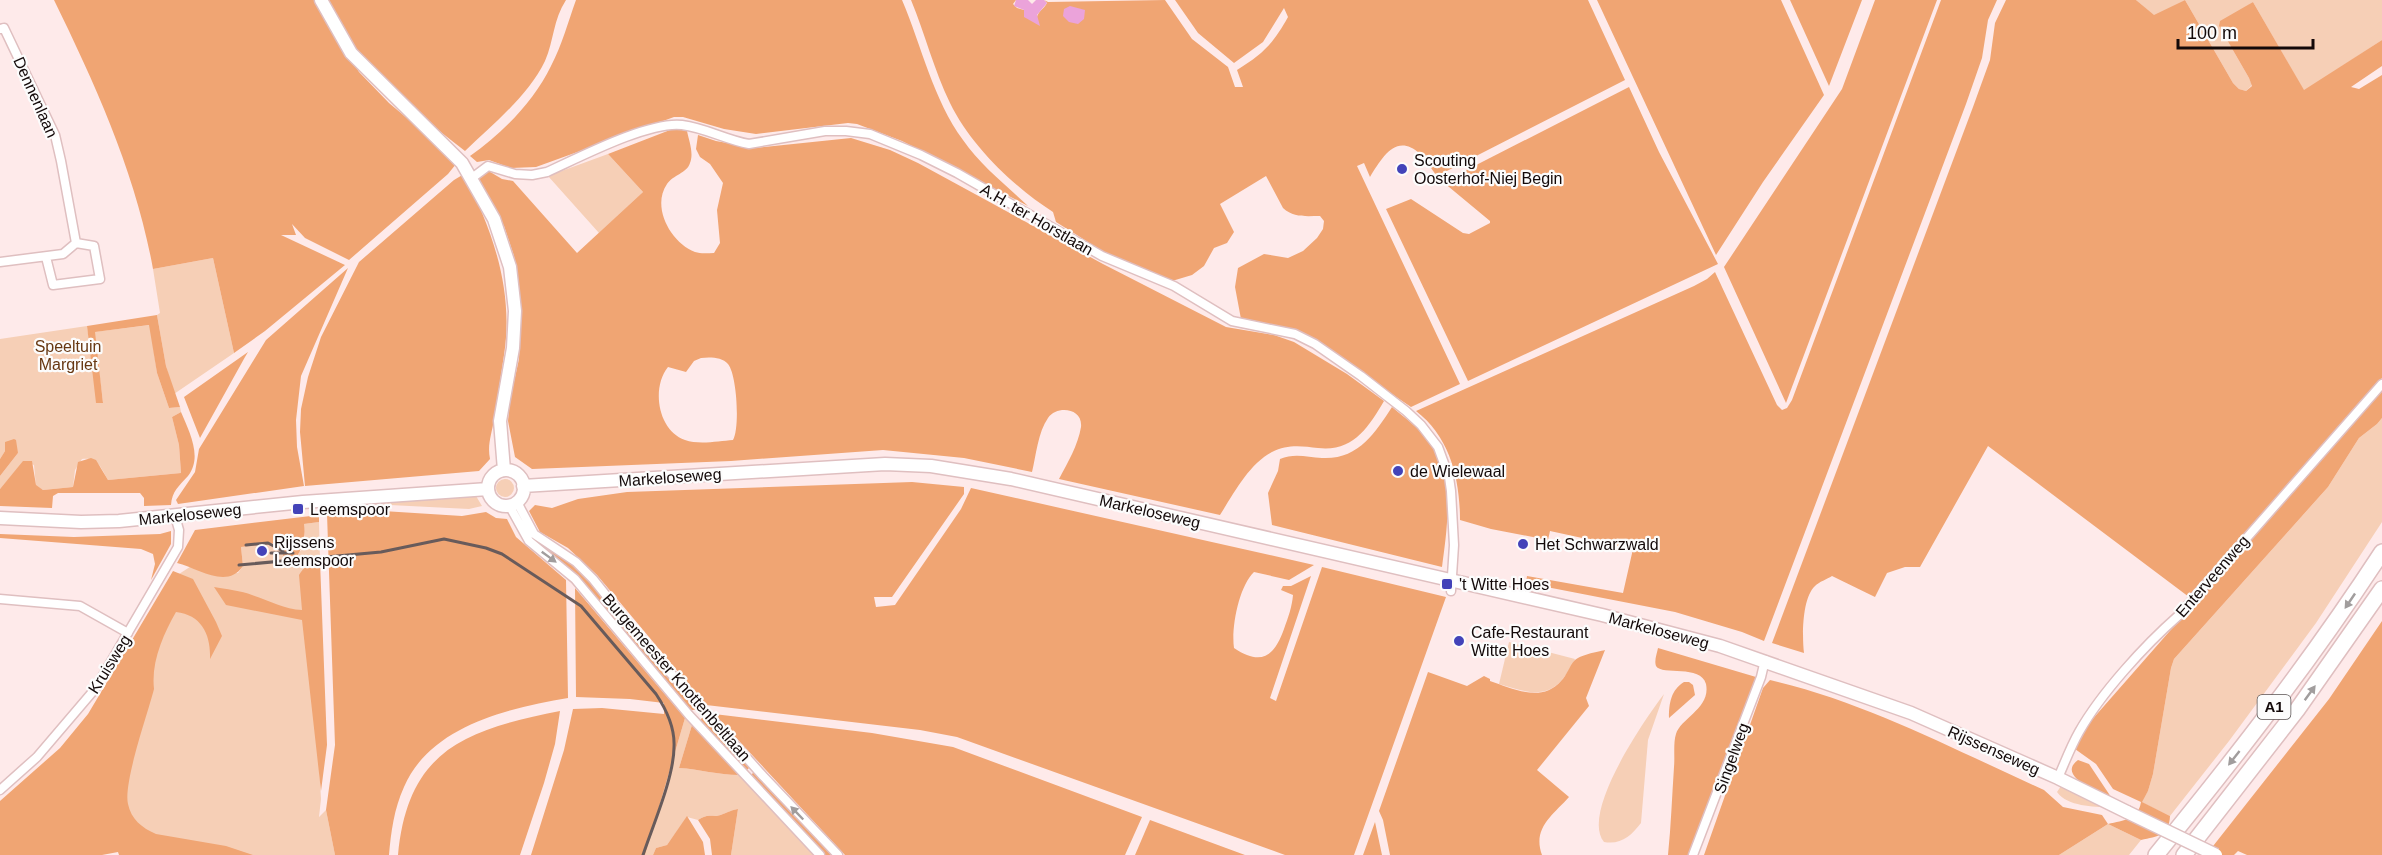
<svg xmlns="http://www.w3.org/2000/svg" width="2382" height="855" font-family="Helvetica,sans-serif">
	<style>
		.green { fill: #f6cfb6 }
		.forest { fill: #f0a573; fill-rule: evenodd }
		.water { fill: #eba3da }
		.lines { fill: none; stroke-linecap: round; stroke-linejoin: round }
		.street-casing { stroke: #dfbfc0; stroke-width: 11 }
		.secondary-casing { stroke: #dfbfc0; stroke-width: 15 }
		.highway-casing { stroke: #dfbfc0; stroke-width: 18 }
		.street { stroke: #fff; stroke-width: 8 }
		.secondary { stroke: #fff; stroke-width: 12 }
		.highway { stroke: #fff; stroke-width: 15 }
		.rail { stroke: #685b5b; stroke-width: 3 }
		.secondary-bridge-casing { stroke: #dfbfc0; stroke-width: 15; stroke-linecap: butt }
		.secondary-bridge { stroke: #fff; stroke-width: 12 }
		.oneway { fill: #a19d9d }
		.poi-dot { fill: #4343b9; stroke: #fcfcfc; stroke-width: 2 }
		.labels { text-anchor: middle; stroke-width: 4.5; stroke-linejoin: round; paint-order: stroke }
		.shield { fill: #fcfcfc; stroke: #595252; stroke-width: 1.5 }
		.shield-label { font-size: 15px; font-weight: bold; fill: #130909 }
		.street-label { font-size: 16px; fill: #130909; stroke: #fcfcfc }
		.poi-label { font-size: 16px; fill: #130909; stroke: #fcfcfc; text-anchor: start }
		.park-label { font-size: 16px; fill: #673711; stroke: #fcfcfc }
	</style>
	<rect width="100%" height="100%" fill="#feeaea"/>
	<path class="green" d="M2136 0H2185L2154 16Z
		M2185 0H2382V40L2304 91 2253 2 2219 26 2249 78 2252 85 2246 91 2239 89 2233 83Z
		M608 154 643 192 599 233 548 176Z
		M213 258 234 353 174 394 166 366 157 315 160 313 153 269Z
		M150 325 157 373 169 408 180 407 181 412 172 417 179 445 181 473 108 480C101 468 98 457 82 459L75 470 73 487 43 490 36 486 34 465 24 461 0 489V476L18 453 5 442V451L0 459V339L87 326 97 403 103 402 94 332Z
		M2382 418V522L2316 623 2229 741 2170 816 2141 802 2148 791 2153 774 2171 668 2174 659 2328 487 2359 438 2377 424Z
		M496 488a9 9 0 1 1 18 0a9 9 0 1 1-18 0Z
		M459 496H476L482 506 469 509 370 504Z
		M319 522 320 561 313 562 308 567 321 799 319 817 326 810 335 855H199L131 840 100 732 179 574 196 563 238 573 243 566 241 547 278 543 301 551 305 538 304 524Z
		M1509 642 1575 659C1555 700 1537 696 1499 684Z
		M1664 694 1648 740 1641 823C1631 836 1621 845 1604 842 1580 813 1645 719 1664 694Z
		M685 718 692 725 679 768C699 769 718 775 739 775L814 855H731L738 809C731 810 729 812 723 814 713 819 711 812 698 820L687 817 667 845 656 848 653 855H645Z
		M2061 786 2110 808C2093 806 2068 807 2057 792Z
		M2108 824 2141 840 2129 855H2059Z"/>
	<path class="forest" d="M54 0H315L359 72 389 103 421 130 456 164 448 174 349 260 305 238 292 224 296 235H281L345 265 265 331 234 353 213 258 153 269C136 174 96 86 54 0Z
		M327 0H566C553 20 554 40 545 61 528 96 493 124 465 151 432 125 396 98 368 66 351 46 340 22 327 0Z
		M576 0H902C922 47 933 99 963 140 980 165 1006 185 1028 206L902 141 857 124 848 123 756 134 724 129 683 117H674L536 167 511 168 489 160 477 162 470 156C502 134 534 101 551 66 562 45 568 22 576 0Z
		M911 0H1016L1013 4 1017 8 1024 10V14L1037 19C1036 13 1044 9 1047 3L1044 0 1048 2 1165 0 1192 39 1228 67 1235 87H1243L1237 70C1263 54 1273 44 1288 17L1284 8 1263 42 1234 63 1198 33 1175 0H1588L1625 80 1437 176C1431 169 1427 160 1420 154 1396 132 1382 158 1370 177L1364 163 1357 166 1460 384 1411 407 1313 340 1294 330 1241 319 1235 287 1238 268 1264 254 1288 258 1303 251 1317 238 1323 229 1324 221 1320 216C1306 216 1294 218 1283 208L1266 176 1220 204 1234 232 1227 243 1214 248 1204 266 1192 275 1172 281 1104 252 1056 222 1053 212C1014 187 971 146 950 103 934 70 925 34 911 0Z
		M1597 0H1781L1824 95 1763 182 1716 255Z
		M1790 0H1862L1829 86Z
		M1875 0H1937L1786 403 1724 267 1842 89Z
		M1941 0H1997L1988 20 1982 58 1966 104 1764 641 1742 632 1675 612 1526 583 1527 576 1623 593 1633 549 1550 531 1548 540 1491 529 1460 520C1460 479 1450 437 1416 411L1694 286 1707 279 1715 272 1777 405 1782 410 1787 408 1792 400Z
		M2006 0H2136L2154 15 2185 0 2233 83 2239 89 2246 91 2252 86 2249 78 2219 26 2220 21 2253 2 2304 90 2382 40V66L2351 87 2359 89 2382 75V378L2189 597 1988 446 1920 567H1905L1887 573 1875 597 1832 576C1827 579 1819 582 1815 586 1802 598 1802 636 1804 653L1772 643 1973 107 1990 60 1995 23Z
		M1629 87 1659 152 1718 264 1468 381 1386 209 1411 199 1463 233 1469 234 1490 223V221L1443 182Z
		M681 129 687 131C689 141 694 153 690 163 687 173 673 175 667 184 651 207 671 243 695 252 701 254 708 253 714 253L720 243 717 210 723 183 710 164 700 157 696 149 698 135 716 141 755 148 851 138 890 150 918 163 1103 264 1226 327 1274 335 1294 342 1347 374 1384 401C1368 428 1353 452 1318 448 1302 446 1287 444 1272 452 1249 464 1234 493 1220 515L1059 479C1068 462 1078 445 1081 427 1083 408 1057 405 1048 418 1038 432 1036 456 1032 472L964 458 883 450 731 461 532 469 515 457 508 421 510 400 519 359 521 306 514 256 504 226 480 186 479 177 487 170 502 179 513 181 577 253 643 192 608 154 670 130ZM701 358C710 357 722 357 728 364 737 375 740 428 733 440 719 441 699 445 685 440 658 431 651 388 668 367L686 372 694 361Z
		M464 174C493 231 514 291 504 355 501 377 497 398 494 419 492 434 487 444 490 459L479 471 305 486 300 432 301 409 308 377 321 337 359 262 454 180Z
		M348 268 301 376 296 420 297 447 304 486 178 504 176 500 195 472 199 449 266 340Z
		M157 315 166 366 180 407 169 408 157 373 149 325 95 332 103 403H96L87 326Z
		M248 352 245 357 200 438 184 397Z
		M2382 389V418L2377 424 2359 438 2328 487 2174 659 2171 668 2153 774 2148 791 2142 802 2170 816C2169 836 2158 836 2141 840L2108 824 2059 855H1704L1763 688 1770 680C1866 702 1955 750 2044 790L2063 807 2102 815 2108 824C2124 820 2138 820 2141 802L2113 789 2096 764 2075 749 2090 722Z
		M1392 407C1406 419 1421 429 1432 445 1455 477 1447 530 1442 567L1272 525 1268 493 1278 471 1280 459C1294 453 1307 457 1322 458 1358 460 1375 433 1392 407Z
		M181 412C189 431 203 457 188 476 179 486 172 491 171 505L144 506V498L140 493H58L53 496 52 508 0 506V489L23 461H32L36 485 43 490 73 487 78 462 91 458 96 460 108 480 181 473 179 445 172 417Z
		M14 439 16 440 18 453 0 476V459L5 451V442Z
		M912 482 964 487V494L892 597H874L876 607 895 605 961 509 971 488 1314 565 1289 580 1254 572C1239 586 1231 628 1234 648 1261 666 1274 657 1284 629 1288 618 1292 607 1293 595L1281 590 1283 586H1291L1311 576 1270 698 1276 701 1322 567 1446 597 1354 855H1285L957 737 920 730 706 705 597 575 568 548 540 532 529 511 535 505 552 508 578 499 627 492Z
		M367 510 462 516 486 512 496 518 507 519 516 537 566 580 568 698C509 708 430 726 404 787 394 809 391 832 389 855H335L326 810 335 745 327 514Z
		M319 515V522L304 524C306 537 303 548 295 559L284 557 278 543 241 547 243 566C227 590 198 568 177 563L195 530Z
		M171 531V544L151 580 155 564 153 554 141 549 0 538V534L74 537 160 534Z
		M531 536 563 555 591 581 697 709 689 711 585 586 563 563Z
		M320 561 327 745 321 791 302 620 226 605 214 587C225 589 242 591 252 595 268 600 284 609 302 610L299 575C304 566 311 563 320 561Z
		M173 571 193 579 216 622 222 636 210 659C211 635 202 615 176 612 163 635 151 662 154 689 148 713 123 783 128 804 131 819 142 828 156 834L226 846 253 855H119L118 852 102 855H0V801L60 748 88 714Z
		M575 588 685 718 645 855H531L564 750 573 709 602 708 664 714V703L630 699 576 697Z
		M2382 621V855H2247L2238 851 2234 855H2206L2329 699Z
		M1658 648 1756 677 1691 855H1668C1671 826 1672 796 1674 767 1675 757 1673 743 1676 734 1681 718 1711 708 1706 684 1701 664 1662 676 1656 666 1654 661 1657 653 1658 648Z
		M1605 650 1586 698 1589 706 1537 770 1569 797C1553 815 1532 828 1542 855H1390L1383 820 1379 811 1428 672 1467 686 1484 676 1490 679V681C1513 689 1542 703 1561 681 1567 675 1569 667 1574 661 1579 655 1597 652 1605 650Z
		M1684 682H1689L1693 685 1695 695 1669 718C1669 703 1671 690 1684 682Z
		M560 711 555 744 544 783 520 855H398C408 749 466 730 560 711Z
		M714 714 872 733 953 747 1142 817 1125 855H845Z
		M704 716 751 766 745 772 698 722Z
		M692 725 739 775C718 775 699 769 679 768Z
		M2078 760 2089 764 2111 797C2098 792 2056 776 2078 760Z
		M755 770 834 855H823L750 777Z
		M738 809 731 855H712L710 839 698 820C711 812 713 819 723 814 729 812 731 810 738 809Z
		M687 816 703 842 705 855H653L656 848 667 845Z
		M1150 820 1245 855H1135Z
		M1375 822 1382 855H1363Z"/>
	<path class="water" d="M1016 0H1028L1032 4 1036 0H1044L1047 3 1037 15 1040 26 1024 17V10L1014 6Z
		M1070 6 1085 10 1084 19 1078 24 1069 22 1063 16 1064 9Z"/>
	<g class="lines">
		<defs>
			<path id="street" d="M0 29 4 28 55 135 61 161 76 243
				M472 178 488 166 515 174 532 175 547 172C580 157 649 121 682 125 706 128 726 140 749 144L825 131H846L870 134 921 155 957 173 1102 256 1174 286 1232 321 1295 334 1315 344 1361 376 1406 411 1421 425 1438 447 1449 477 1451 491 1454 545 1451 591
				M0 262 63 254 76 243 94 246 100 279 53 285 46 257
				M517 502 534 534 576 562 593 579 649 649 763 776 838 855
				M509 505 529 541 575 579 689 715 820 855
				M0 599 80 606 128 633
				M2058 778C2065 762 2071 746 2079 732 2101 693 2145 645 2178 616L2382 384
				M0 790 37 757 95 689 178 547 179 530 175 516
				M1693 855 1761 677 1765 660"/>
			<path id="secondary" d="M321 0 351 53 462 163 494 219 510 267 515 311 513 348 500 421 504 470
				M488 488a18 18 0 1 1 36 0a18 18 0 1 1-36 0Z
				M523 486 885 464 931 466 1011 479 1602 615 1720 646 1911 713 2058 778 2127 812
				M0 518 81 522 119 521 303 502 488 489"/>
			<path id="highway" d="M2156 855C2236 757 2313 658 2382 552
				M2184 855 2297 710 2382 589"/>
		</defs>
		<use href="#street" class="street-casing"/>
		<use href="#secondary" class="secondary-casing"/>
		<use href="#highway" class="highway-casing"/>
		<use href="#street" class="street"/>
		<use href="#secondary" class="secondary"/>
		<use href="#highway" class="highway"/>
		<path class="rail" d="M246 545 268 543 283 551
			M271 553H293
			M239 565 381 552 444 539 486 548 502 554 581 606 656 694C666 709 675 729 674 747 674 777 653 825 643 855"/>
		<defs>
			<path id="secondary-bridge" d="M2127 812 2216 855"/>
		</defs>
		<use href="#secondary-bridge" class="secondary-bridge-casing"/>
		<use href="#secondary-bridge" class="secondary-bridge"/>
	</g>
	<defs><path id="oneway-solid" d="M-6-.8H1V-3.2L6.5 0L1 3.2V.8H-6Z" transform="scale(1.5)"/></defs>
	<g class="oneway">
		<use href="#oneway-solid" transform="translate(549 557) rotate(36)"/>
		<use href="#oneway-solid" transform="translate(2350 601) rotate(124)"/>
		<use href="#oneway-solid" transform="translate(2310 693) rotate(-54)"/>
		<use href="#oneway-solid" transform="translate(2234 758) rotate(128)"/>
		<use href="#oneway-solid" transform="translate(797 813) rotate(-134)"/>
	</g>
	<g class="poi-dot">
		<circle cx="1402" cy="169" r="6"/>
		<circle cx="1398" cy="471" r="6"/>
		<rect x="292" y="503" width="12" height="12" rx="3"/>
		<circle cx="1523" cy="544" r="6"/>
		<circle cx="262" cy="551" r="6"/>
		<rect x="1441" y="578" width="12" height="12" rx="3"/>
		<circle cx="1459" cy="641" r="6"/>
	</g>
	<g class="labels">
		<rect class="shield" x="2257.5" y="695" width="33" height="24" rx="4.5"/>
		<g class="shield-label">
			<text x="2274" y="712">A1</text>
		</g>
		<g class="street-label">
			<text transform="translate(36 97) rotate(66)" y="6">Dennenlaan</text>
			<text transform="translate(1037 219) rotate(30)" y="6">A.H. ter Horstlaan</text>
			<text transform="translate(670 477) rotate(-4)" y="6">Markeloseweg</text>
			<text transform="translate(1150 511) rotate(13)" y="6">Markeloseweg</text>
			<text transform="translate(190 514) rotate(-6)" y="6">Markeloseweg</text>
			<text transform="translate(2212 576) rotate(-49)" y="6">Enterveenweg</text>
			<text transform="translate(1659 630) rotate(15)" y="6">Markeloseweg</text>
			<text transform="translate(109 664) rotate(-58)" y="6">Kruisweg</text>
			<text transform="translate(677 677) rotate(49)" y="6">Burgemeester Knottenbeltlaan</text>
			<text transform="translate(1994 750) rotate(24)" y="6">Rijssenseweg</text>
			<text transform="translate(1731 758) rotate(-70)" y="6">Singelweg</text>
		</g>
		<g class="poi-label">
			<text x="1414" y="166">Scouting<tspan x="1414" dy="18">Oosterhof-Niej Begin</tspan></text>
			<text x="1410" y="477">de Wielewaal</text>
			<text x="310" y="515">Leemspoor</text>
			<text x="274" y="548">Rijssens<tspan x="274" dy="18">Leemspoor</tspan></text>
			<text x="1535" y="550">Het Schwarzwald</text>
			<text x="1459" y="590">'t Witte Hoes</text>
			<text x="1471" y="638">Cafe-Restaurant<tspan x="1471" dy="18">Witte Hoes</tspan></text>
		</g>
		<g class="park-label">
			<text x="68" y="352">Speeltuin<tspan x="68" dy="18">Margriet</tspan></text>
		</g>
	</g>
	<path d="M2178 39v9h135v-9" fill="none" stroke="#130909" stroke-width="3"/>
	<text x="2187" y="39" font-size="18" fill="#130909" stroke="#fcfcfc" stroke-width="4.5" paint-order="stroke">100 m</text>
</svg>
